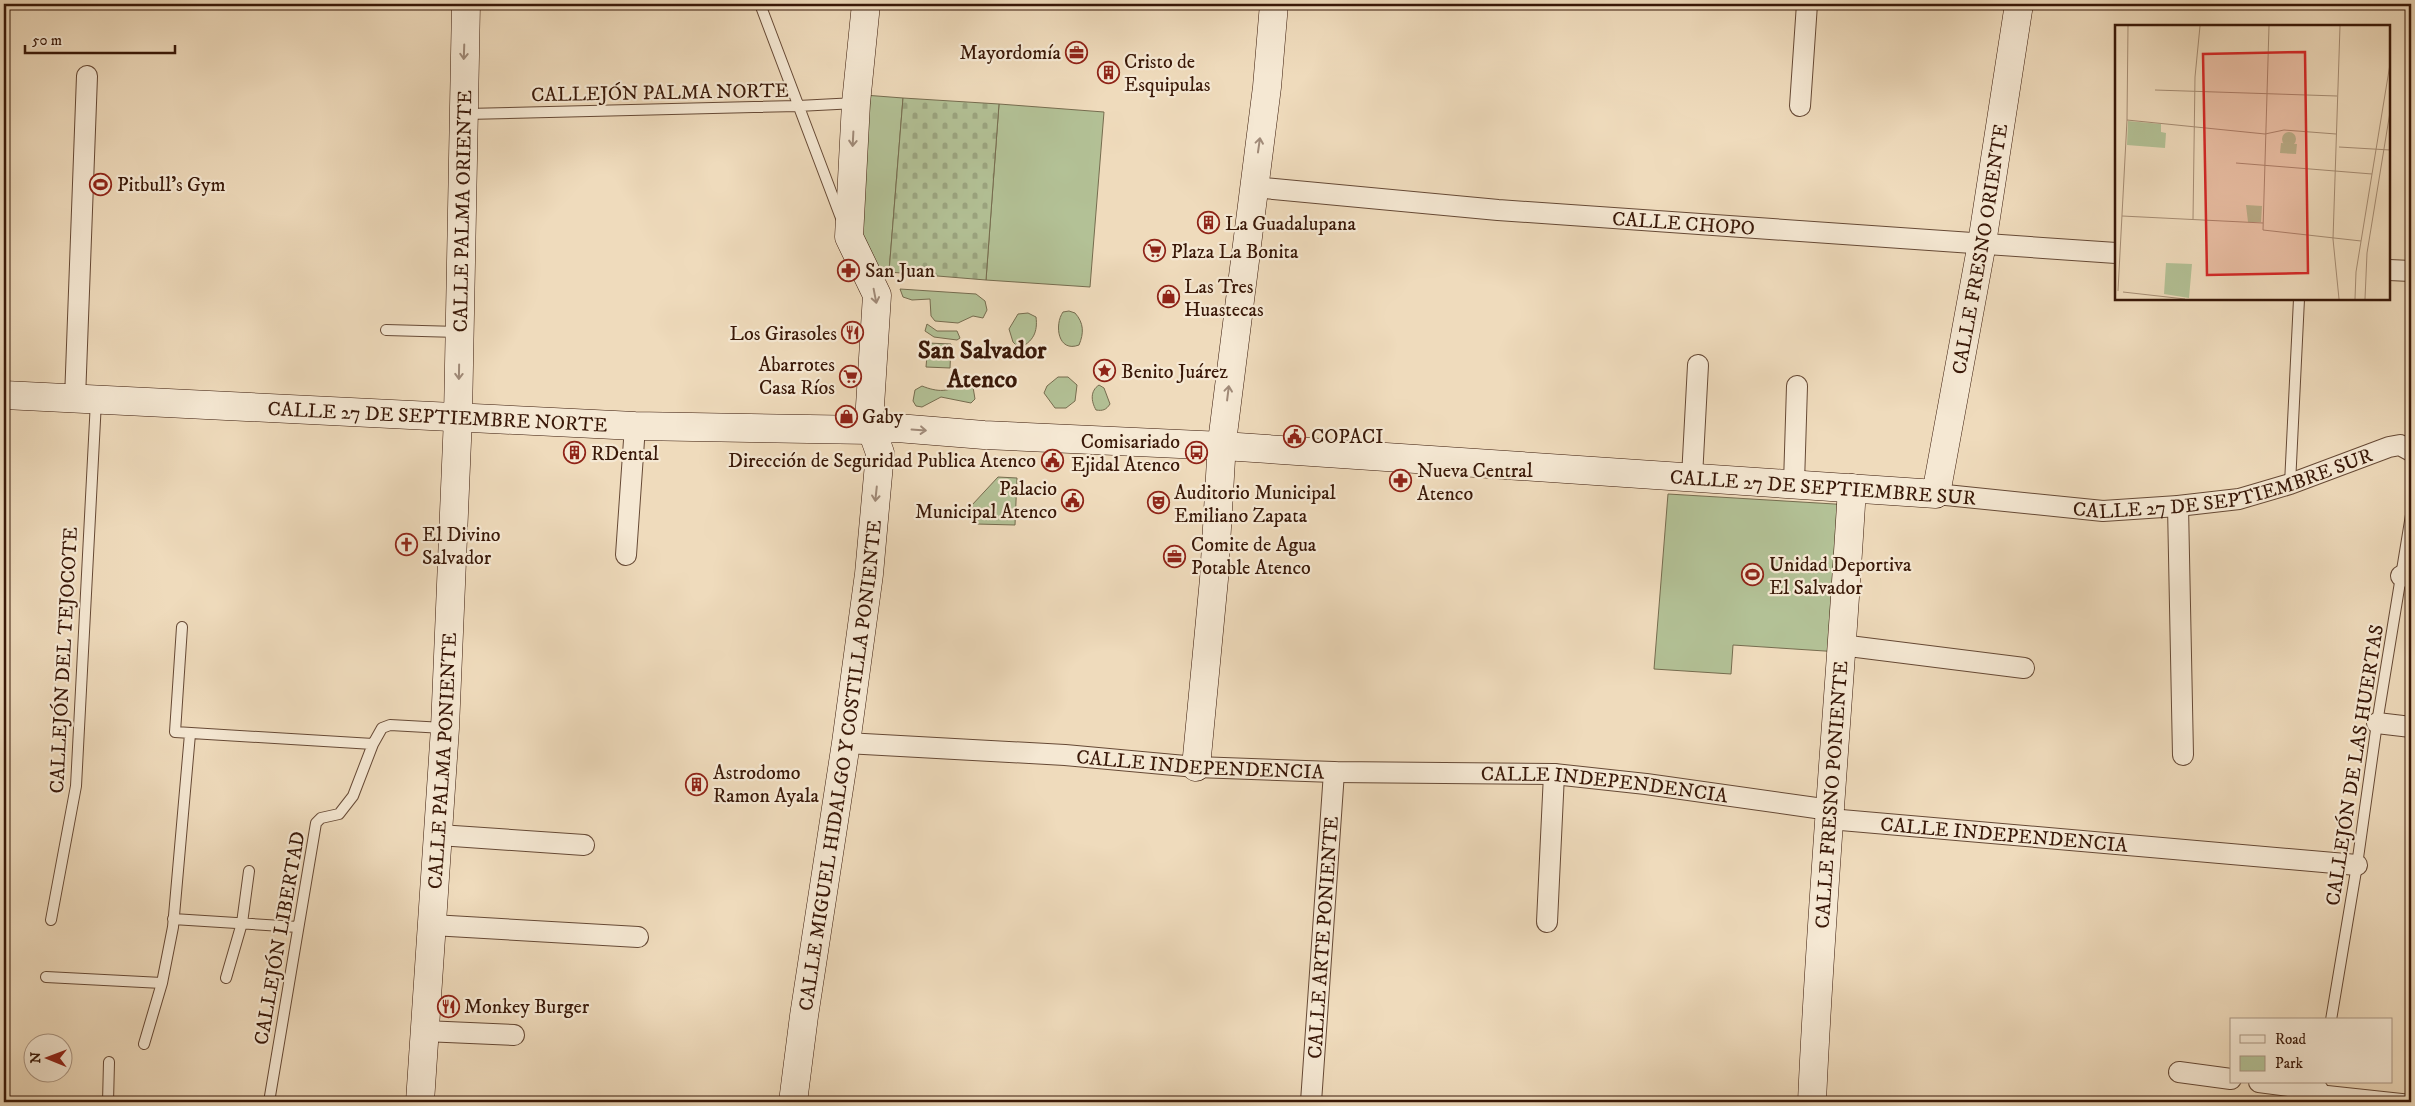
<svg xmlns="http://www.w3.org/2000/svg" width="2415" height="1106" font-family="'IM FELL DW Pica',serif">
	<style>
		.green { fill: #b3c196; stroke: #766c4f }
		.cemetery { fill: url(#cemetery-stones); stroke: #766c4f }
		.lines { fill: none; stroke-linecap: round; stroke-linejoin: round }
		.lane-casing { stroke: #664935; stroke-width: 12 }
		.street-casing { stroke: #664935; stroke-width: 22 }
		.secondary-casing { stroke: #391808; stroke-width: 29 }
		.lane { stroke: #f5e8d3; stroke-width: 10 }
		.street { stroke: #f5e8d3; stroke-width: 20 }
		.secondary { stroke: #f5e8d3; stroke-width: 28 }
		.oneway { stroke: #a08a78 }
		.labels { text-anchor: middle; stroke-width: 4.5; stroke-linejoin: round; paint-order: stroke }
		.poi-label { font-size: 20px; fill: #391808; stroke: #f5e8d3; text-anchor: start }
		.street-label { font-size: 20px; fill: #391808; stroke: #f5e8d3 }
		.district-label { font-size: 25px; font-weight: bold; fill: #391808; stroke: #f5e8d3 }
		.inset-road { fill: none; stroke: #a68d74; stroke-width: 1 }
		.view { fill: #d62828; fill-opacity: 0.15; stroke: #d62828; stroke-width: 2.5 }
		.inset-edge { fill: none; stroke: #391808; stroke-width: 2.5 }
	</style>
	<defs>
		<pattern id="cemetery-stones" width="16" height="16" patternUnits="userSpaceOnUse" patternTransform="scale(1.25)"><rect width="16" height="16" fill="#b3c196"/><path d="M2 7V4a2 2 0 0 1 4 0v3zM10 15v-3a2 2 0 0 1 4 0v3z" fill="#9ba580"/></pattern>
	</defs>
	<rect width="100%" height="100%" fill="#efdbbc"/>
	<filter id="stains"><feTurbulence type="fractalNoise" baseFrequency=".004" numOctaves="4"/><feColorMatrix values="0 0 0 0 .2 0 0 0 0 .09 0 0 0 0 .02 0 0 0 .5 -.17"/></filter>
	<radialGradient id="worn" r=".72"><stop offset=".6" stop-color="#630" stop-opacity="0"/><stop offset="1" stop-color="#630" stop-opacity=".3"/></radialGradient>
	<path class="green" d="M864 95 903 98 889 272H874L855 234Z
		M999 104 1104 112 1090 287 986 280Z
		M900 289 976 294 985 301 987 310 983 318 973 316 958 323 935 321 931 316 930 299 912 300 903 297Z
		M1069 311 1075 313C1084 323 1084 333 1079 345 1058 353 1054 325 1063 312Z
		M1028 313 1036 317C1038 332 1033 342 1019 348L1013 342 1009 329 1018 314Z
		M927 324 937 331H957L960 338 957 340 934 337 925 331Z
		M928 343 951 344 950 368 926 367Z
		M1058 377H1068L1077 385 1075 401 1066 408H1055L1044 393 1047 386Z
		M962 382 973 387 975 399 971 403 941 397 922 407 916 406 913 401 915 390 922 386C937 392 950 393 962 382Z
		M1099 385 1104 388 1110 404C1106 410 1103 411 1096 410 1091 401 1090 391 1099 385Z
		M998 477 1017 478 1015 525 976 524 972 505Z
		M1668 494 1851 505 1840 652 1733 645 1731 674 1654 669Z"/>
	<path class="cemetery" d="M903 98 999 104 986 280 889 272Z"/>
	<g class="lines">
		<defs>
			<path id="lane" d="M760 4 841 218
				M466 114 798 106 856 103
				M386 330 458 332
				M2290 484 2299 299
				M182 627 175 732 373 744 382 728 390 725 444 728
				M173 919 298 927
				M51 920 76 786 96 401
				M46 977 162 983
				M226 978 242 923 249 871
				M2331 1020 2357 865 2377 723 2411 515
				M144 1044 162 983 173 927 190 734
				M2318 1090 2411 1100
				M108 1102 109 1062
				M269 1102 316 823 321 818 339 814 353 796 373 744"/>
			<g id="street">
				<path d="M1800 106 1807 4"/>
				<path id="s1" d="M1253 187 1498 210 2116 253"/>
				<path d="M2389 270 2411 271"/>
				<path d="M75 399 87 76"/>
				<path d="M1692 477 1698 365"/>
				<path d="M1794 483 1797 386"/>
				<path id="s2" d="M1936 494 2103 511 2178 506 2239 499 2290 484 2389 447 2400 445 2411 451"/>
				<path d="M2178 506 2183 755"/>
				<path d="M626 555 635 426"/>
				<path d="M2401 576 2411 577"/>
				<path d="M1841 645 2024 668"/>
				<path d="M2377 723 2411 727"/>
				<path id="s3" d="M846 743 1065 755 1196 767 1334 772 1554 774 1646 784 1823 809 1841 820 2357 865"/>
				<path d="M439 835 584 845"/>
				<path d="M1547 922 1554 774"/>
				<path d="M432 925 638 937"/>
				<path d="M424 1031 514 1035"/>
				<path d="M2179 1072 2231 1079"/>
				<path d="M2259 1082 2318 1090"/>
				<path id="s4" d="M1311 1102 1334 772"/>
			</g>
			<g id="secondary">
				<path id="s5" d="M4 395 635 426 870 430 897 428 984 435 1223 446 1936 494 1982 243 2019 4"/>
				<path d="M1196 767 1214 579 1222 442 1267 87 1274 4"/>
				<path id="s6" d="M420 1102 445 728 458 417 466 4"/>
				<path id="s7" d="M793 1102 804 1016 846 743 869 574 880 453 869 422 877 295 849 237 856 103 866 4"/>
				<path id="s8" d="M1812 1102C1821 897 1840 693 1852 488"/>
			</g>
		</defs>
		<use href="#lane" class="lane-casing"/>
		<use href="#street" class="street-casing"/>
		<use href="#secondary" class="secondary-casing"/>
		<use href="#lane" class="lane"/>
		<use href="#street" class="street"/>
		<use href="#secondary" class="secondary"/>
	</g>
	<defs><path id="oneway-shaft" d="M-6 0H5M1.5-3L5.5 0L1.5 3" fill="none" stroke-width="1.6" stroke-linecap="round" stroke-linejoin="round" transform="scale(1.25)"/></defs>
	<g class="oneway">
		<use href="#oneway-shaft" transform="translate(464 52) rotate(92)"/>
		<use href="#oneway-shaft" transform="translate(853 139) rotate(93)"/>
		<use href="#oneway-shaft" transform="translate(1259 145) rotate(-82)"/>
		<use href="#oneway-shaft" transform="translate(875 296) rotate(79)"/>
		<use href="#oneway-shaft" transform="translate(459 372) rotate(91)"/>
		<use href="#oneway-shaft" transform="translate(1228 393) rotate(-83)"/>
		<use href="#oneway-shaft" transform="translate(919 430) rotate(4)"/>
		<use href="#oneway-shaft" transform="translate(876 494) rotate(96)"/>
	</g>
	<defs>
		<symbol id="office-ring" viewBox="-11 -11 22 22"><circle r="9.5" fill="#f5e8d3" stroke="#8f2418" stroke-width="1.5"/><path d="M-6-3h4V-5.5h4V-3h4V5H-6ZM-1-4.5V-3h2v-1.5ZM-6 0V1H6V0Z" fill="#8f2418"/></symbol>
		<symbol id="building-ring" viewBox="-11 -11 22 22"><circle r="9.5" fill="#f5e8d3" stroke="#8f2418" stroke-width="1.5"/><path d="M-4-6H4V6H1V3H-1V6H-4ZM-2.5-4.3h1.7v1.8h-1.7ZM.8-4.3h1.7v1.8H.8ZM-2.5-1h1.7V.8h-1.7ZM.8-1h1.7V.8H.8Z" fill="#8f2418"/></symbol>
		<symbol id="stadium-ring" viewBox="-11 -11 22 22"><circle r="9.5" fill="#f5e8d3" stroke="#8f2418" stroke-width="1.5"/><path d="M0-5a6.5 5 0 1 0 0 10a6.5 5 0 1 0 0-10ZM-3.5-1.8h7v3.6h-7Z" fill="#8f2418"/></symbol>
		<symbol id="supermarket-ring" viewBox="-11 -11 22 22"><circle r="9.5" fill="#f5e8d3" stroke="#8f2418" stroke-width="1.5"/><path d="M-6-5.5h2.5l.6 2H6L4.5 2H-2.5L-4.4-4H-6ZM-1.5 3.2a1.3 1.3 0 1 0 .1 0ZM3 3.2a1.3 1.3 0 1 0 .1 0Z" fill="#8f2418"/></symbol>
		<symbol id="pharmacy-ring" viewBox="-11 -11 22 22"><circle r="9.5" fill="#f5e8d3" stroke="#8f2418" stroke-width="1.5"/><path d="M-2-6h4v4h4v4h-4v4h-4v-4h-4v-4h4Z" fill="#8f2418"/></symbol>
		<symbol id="shop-ring" viewBox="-11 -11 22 22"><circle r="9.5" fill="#f5e8d3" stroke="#8f2418" stroke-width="1.5"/><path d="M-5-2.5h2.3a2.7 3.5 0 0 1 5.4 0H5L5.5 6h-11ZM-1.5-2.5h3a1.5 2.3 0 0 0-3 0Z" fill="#8f2418"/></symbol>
		<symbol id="restaurant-ring" viewBox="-11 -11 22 22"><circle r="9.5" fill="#f5e8d3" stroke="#8f2418" stroke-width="1.5"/><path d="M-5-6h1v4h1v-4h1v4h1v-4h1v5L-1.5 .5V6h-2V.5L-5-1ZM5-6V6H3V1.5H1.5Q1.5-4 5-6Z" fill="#8f2418"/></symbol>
		<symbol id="sight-ring" viewBox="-11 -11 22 22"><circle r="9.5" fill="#f5e8d3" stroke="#8f2418" stroke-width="1.5"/><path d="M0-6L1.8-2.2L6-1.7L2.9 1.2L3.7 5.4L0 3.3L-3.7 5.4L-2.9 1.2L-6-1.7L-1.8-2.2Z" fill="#8f2418"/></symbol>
		<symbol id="civic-ring" viewBox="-11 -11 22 22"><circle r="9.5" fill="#f5e8d3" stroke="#8f2418" stroke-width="1.5"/><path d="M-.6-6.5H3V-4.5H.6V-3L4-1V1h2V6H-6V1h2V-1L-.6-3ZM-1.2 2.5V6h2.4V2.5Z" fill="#8f2418"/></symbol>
		<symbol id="bus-ring" viewBox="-11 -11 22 22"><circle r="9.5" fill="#f5e8d3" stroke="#8f2418" stroke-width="1.5"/><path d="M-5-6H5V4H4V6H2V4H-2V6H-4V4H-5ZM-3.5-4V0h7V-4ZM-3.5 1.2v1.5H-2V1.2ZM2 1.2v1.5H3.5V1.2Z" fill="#8f2418"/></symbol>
		<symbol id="theatre-ring" viewBox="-11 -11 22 22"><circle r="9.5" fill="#f5e8d3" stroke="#8f2418" stroke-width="1.5"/><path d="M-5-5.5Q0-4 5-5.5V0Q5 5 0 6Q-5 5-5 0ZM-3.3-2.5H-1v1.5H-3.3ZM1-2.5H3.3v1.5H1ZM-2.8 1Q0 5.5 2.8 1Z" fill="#8f2418"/></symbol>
		<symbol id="church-ring" viewBox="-11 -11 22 22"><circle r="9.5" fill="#f5e8d3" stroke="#8f2418" stroke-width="1.5"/><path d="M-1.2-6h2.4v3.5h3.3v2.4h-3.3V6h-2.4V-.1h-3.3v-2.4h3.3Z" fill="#8f2418"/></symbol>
	</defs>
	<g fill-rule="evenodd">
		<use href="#office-ring" x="1064" y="40" width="25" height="25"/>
		<use href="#building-ring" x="1096" y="60" width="25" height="25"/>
		<use href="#stadium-ring" x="88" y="172" width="25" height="25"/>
		<use href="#building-ring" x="1196" y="210" width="25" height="25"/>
		<use href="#supermarket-ring" x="1142" y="238" width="25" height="25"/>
		<use href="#pharmacy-ring" x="836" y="258" width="25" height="25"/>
		<use href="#shop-ring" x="1156" y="284" width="25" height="25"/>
		<use href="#restaurant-ring" x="840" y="320" width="25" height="25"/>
		<use href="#sight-ring" x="1092" y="358" width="25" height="25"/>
		<use href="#supermarket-ring" x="838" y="364" width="25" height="25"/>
		<use href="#shop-ring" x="834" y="404" width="25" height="25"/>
		<use href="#civic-ring" x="1282" y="424" width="25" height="25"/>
		<use href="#bus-ring" x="1184" y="440" width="25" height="25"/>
		<use href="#building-ring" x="562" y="440" width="25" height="25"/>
		<use href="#civic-ring" x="1040" y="448" width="25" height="25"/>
		<use href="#pharmacy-ring" x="1388" y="468" width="25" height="25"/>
		<use href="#civic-ring" x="1060" y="488" width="25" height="25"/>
		<use href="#theatre-ring" x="1146" y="490" width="25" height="25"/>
		<use href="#church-ring" x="394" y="532" width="25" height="25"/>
		<use href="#office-ring" x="1162" y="544" width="25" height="25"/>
		<use href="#stadium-ring" x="1740" y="562" width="25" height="25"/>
		<use href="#building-ring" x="684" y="772" width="25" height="25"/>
		<use href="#restaurant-ring" x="436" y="994" width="25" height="25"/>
	</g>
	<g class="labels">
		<g class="poi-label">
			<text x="1061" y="59" text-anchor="end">Mayordomía</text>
			<text x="1124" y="68">Cristo de<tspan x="1124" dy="23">Esquipulas</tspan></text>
			<text x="117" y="191">Pitbull's Gym</text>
			<text x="1225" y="230">La Guadalupana</text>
			<text x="1171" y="258">Plaza La Bonita</text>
			<text x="865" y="277">San Juan</text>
			<text x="1184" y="293">Las Tres<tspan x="1184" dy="23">Huastecas</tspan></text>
			<text x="837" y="340" text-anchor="end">Los Girasoles</text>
			<text x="835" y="371" text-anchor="end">Abarrotes<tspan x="835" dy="23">Casa Ríos</tspan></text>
			<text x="1121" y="378">Benito Juárez</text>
			<text x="862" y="423">Gaby</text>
			<text x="1311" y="443">COPACI</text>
			<text x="1180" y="448" text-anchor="end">Comisariado<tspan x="1180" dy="23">Ejidal Atenco</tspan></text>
			<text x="591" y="460">RDental</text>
			<text x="1036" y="467" text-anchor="end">Dirección de Seguridad Publica Atenco</text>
			<text x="1417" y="477">Nueva Central<tspan x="1417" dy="23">Atenco</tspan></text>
			<text x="1057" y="495" text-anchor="end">Palacio<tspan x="1057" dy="23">Municipal Atenco</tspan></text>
			<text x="1174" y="499">Auditorio Municipal<tspan x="1174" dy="23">Emiliano Zapata</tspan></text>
			<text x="422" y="541">El Divino<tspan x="422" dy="23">Salvador</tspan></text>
			<text x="1191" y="551">Comite de Agua<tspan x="1191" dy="23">Potable Atenco</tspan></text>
			<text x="1769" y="571">Unidad Deportiva<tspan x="1769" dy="23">El Salvador</tspan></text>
			<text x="713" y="779">Astrodomo<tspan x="713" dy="23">Ramon Ayala</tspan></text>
			<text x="464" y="1013">Monkey Burger</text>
		</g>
		<g class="street-label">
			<text transform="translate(660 92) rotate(-1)" y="7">CALLEJÓN PALMA NORTE</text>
			<text dy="7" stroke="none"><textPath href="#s6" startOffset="892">CALLE PALMA ORIENTE</textPath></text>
			<text dy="7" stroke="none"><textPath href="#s1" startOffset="432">CALLE CHOPO</textPath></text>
			<text dy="7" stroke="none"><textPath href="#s5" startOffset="2184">CALLE FRESNO ORIENTE</textPath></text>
			<text dy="7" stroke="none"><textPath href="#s5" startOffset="434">CALLE 27 DE SEPTIEMBRE NORTE</textPath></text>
			<text dy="7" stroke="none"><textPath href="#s2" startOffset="291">CALLE 27 DE SEPTIEMBRE SUR</textPath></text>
			<text transform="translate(1823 487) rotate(4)" y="7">CALLE 27 DE SEPTIEMBRE SUR</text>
			<text transform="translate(63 660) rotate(-87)" y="7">CALLEJÓN DEL TEJOCOTE</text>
			<text dy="7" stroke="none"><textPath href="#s6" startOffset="342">CALLE PALMA PONIENTE</textPath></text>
			<text dy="7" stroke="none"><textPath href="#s3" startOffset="355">CALLE INDEPENDENCIA</textPath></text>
			<text dy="7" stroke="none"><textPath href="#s7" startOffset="340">CALLE MIGUEL HIDALGO Y COSTILLA PONIENTE</textPath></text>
			<text transform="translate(2354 765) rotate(-81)" y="7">CALLEJÓN DE LAS HUERTAS</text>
			<text dy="7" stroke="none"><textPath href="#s3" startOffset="760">CALLE INDEPENDENCIA</textPath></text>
			<text dy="7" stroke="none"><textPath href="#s8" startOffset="308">CALLE FRESNO PONIENTE</textPath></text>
			<text dy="7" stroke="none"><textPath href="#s3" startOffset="1165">CALLE INDEPENDENCIA</textPath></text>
			<text dy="7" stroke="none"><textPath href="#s4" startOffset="165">CALLE ARTE PONIENTE</textPath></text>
			<text transform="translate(279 938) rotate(-80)" y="7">CALLEJÓN LIBERTAD</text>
		</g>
		<g class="district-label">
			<text x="982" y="358">San Salvador<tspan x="982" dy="29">Atenco</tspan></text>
		</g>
	</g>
	<g transform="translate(2115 25)">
		<rect width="275" height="275" fill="#efdbbc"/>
		<path d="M166 118 182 119 181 129 165 128ZM131 180 147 181 146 197H133ZM51 238 77 239 74 273 49 269Z" fill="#b3c196"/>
		<path d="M13 96 46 99V107L51 108 50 123 12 120ZM167 114a7 7 0 1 1 14 0a7 7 0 1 1-14 0Z" fill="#b3c196"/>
		<path class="inset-road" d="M154 1 148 205 246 216M40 65 222 71M12 95 150 109 169 105 221 109M224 122 275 125M121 138 257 149M7 191 148 198M78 194 80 52 85 1M3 266 12 95 13 1M8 267 70 274M224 274 218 214 225 1M240 274 241 247 275 39M250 274 252 228 275 87"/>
		<path class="view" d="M190 27 193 248 92 250 88 29Z"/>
		<rect width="275" height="275" class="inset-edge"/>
	</g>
	<rect width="2415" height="1106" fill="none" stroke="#efdbbc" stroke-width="20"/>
	<rect x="5" y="5" width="2405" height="1096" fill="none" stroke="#391808" stroke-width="2.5"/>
	<rect x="10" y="10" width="2395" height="1086" fill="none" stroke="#391808"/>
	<rect x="2230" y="1018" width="162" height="65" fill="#f5e8d3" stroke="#aa9582"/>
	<rect x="2240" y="1035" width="25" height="8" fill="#f5e8d3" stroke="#aa9582"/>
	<text x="2275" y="1044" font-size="15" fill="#391808">Road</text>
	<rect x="2240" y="1056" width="25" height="15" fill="#b3c196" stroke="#aa9582"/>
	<text x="2275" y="1068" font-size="15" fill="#391808">Park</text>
	<g transform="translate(48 1058) rotate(271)"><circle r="24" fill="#f5e8d3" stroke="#aa9582"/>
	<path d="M0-4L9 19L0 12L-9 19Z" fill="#8f2418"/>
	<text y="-8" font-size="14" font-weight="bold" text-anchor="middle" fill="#391808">N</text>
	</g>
	<path d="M25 45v8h150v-8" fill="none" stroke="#391808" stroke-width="2.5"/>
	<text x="32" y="45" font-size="15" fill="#391808" stroke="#f5e8d3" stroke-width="4" paint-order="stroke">50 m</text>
	<rect width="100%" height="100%" filter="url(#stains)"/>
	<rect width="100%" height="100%" fill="url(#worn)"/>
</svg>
